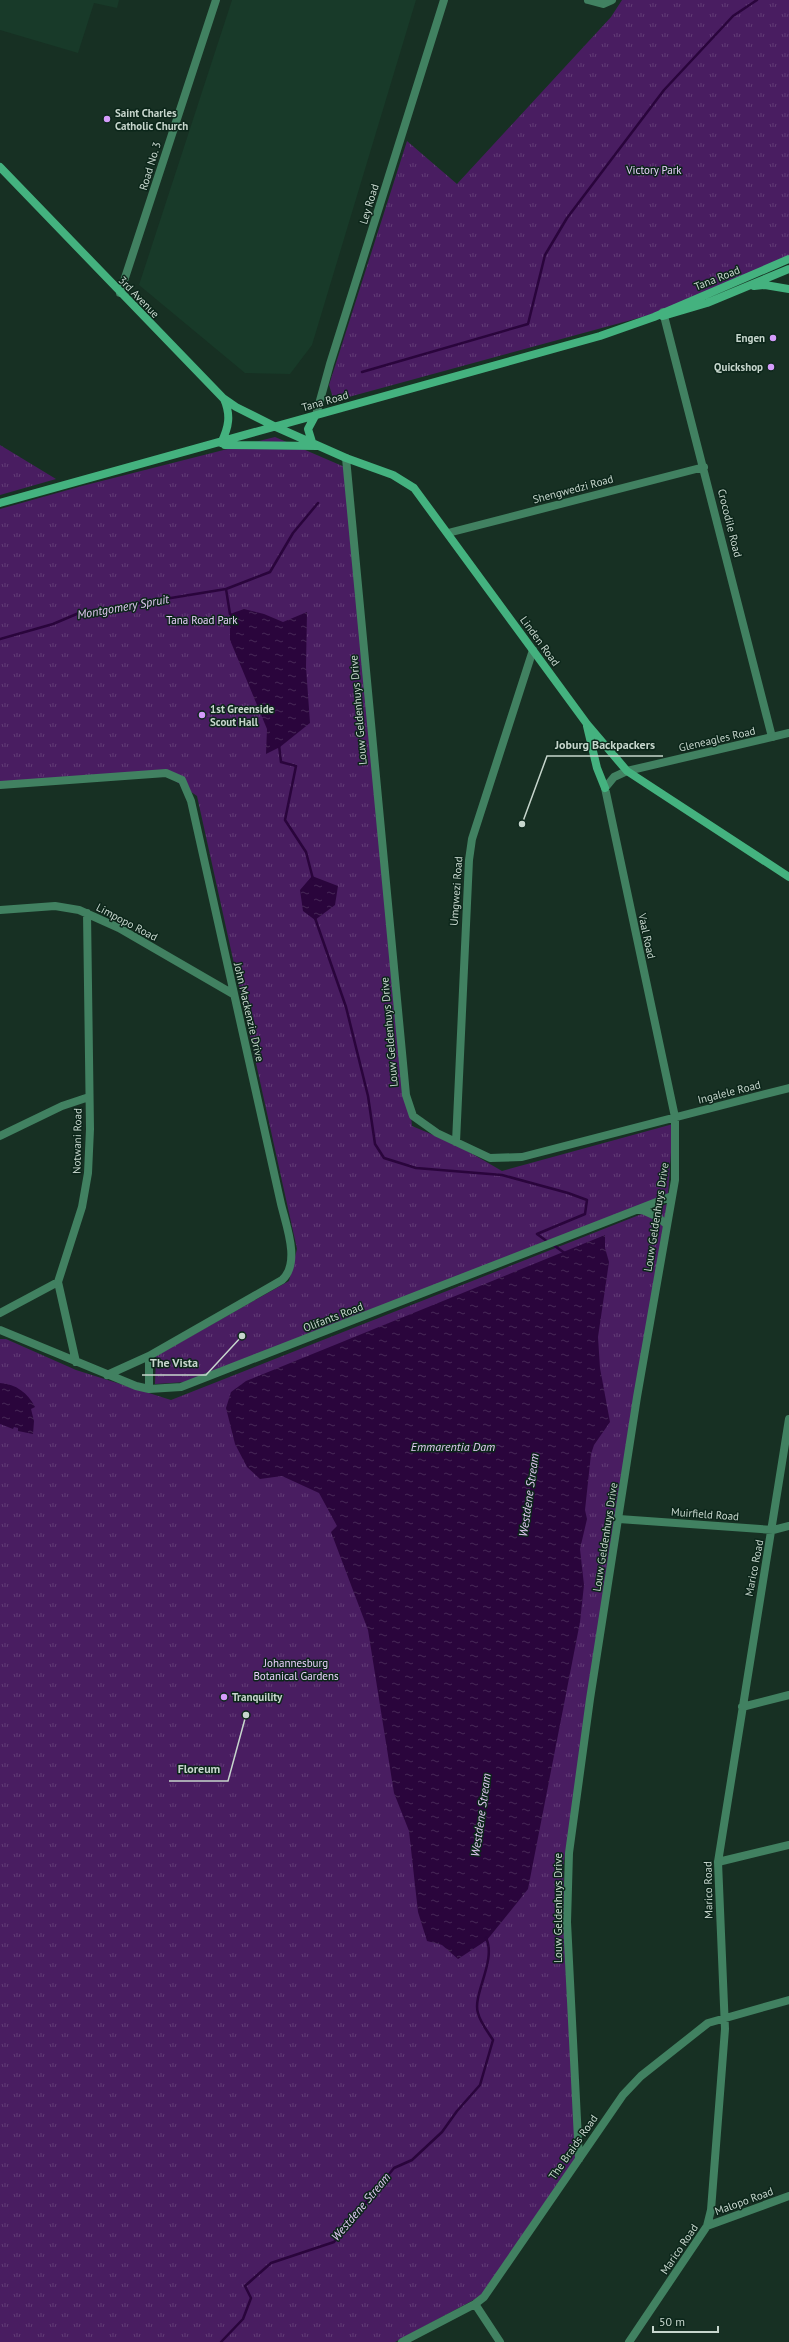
<svg xmlns="http://www.w3.org/2000/svg" width="789" height="2342" font-family="'PT Sans',sans-serif">
	<style>
		.built { fill: #183a29 }
		.park { fill: url(#park-tufts) }
		.water { fill: url(#water-ripples) }
		.lines { fill: none; stroke-linecap: round; stroke-linejoin: round }
		.stream { stroke: #2a053c; stroke-width: 2.5 }
		.minor { stroke: #418161; stroke-width: 8 }
		.tertiary { stroke: #418161; stroke-width: 8 }
		.secondary { stroke: #44b27f; stroke-width: 8 }
		.poi-dot { fill: #d59cfb; stroke: #0c261a; stroke-width: 1.5 }
		.labels { text-anchor: middle; stroke-width: 3; stroke-linejoin: round; paint-order: stroke }
		.poi-label { font-size: 11px; font-weight: bold; fill: #c7d6cd; stroke: #0c261a; text-anchor: start }
		.street-label { font-size: 11px; fill: #c7d6cd; stroke: #0c261a }
		.park-label { font-size: 11px; fill: #e9d1fb; stroke: #0c261a }
		.water-label { font-size: 12px; font-style: italic; fill: #e1c9f2; stroke: #0c261a }
		.leader { fill: none; stroke: #c7d6cd; stroke-width: 1.5 }
		.callout-dot { fill: #c7d6cd; stroke: #0c261a; stroke-width: 1.5 }
		.callout-label { font-size: 12px; text-anchor: middle; font-weight: bold; fill: #c7d6cd; stroke: #0c261a; stroke-width: 3; stroke-linejoin: round; paint-order: stroke }
	</style>
	<defs>
		<pattern id="park-tufts" width="24" height="20" patternUnits="userSpaceOnUse"><rect width="24" height="20" fill="#491d61"/><path d="M3 7l-1-3M5 7V3M7 7l1-3M15 17l-1-3M17 17v-4M19 17l1-3" fill="none" stroke="#623d76"/></pattern>
		<pattern id="water-ripples" width="26" height="14" patternUnits="userSpaceOnUse"><rect width="26" height="14" fill="#2a053c"/><path d="M2 4q2-2 4 0t4 0M15 11q2-2 4 0t4 0" fill="none" stroke="#472957"/></pattern>
	</defs>
	<rect width="100%" height="100%" fill="#173023"/>
	<path class="built" d="M0 0H119L117 8 94 3 78 53 0 30Z
		M232 0H416L312 345 290 374 245 373 139 285Z"/>
	<path class="park" d="M622 0H789V262L668 310 334 401 329 385 407 141 457 184 611 17Z
		M275 437 347 468 412 1126 457 1145 502 1171 673 1124 668 1194 186 1382 155 1384 156 1356 289 1281 297 1249 197 796 168 776 0 788V509L82 486Z
		M0 445 56 479 0 495Z
		M667 1204 621 1521 563 1867 578 2157 481 2296 395 2342H0V1339H6L76 1370 171 1400Z"/>
	<path class="water" d="M244 609 264 614 283 622 307 612 306 667 310 723 280 747 266 754 267 729 230 640V614Z
		M312 876 338 886 335 905 315 920 303 911 300 890Z
		M605 1235V1248L609 1262 598 1337 600 1368 610 1422 594 1445 591 1454 585 1510 587 1519 580 1549 584 1585 580 1622 528 1889 487 1940 458 1959 442 1945 427 1941 418 1912 409 1831 394 1793 368 1630 331 1532 337 1526 319 1493 282 1476 260 1479 247 1467 235 1444 226 1408 231 1392 246 1381Z
		M0 1383C16 1384 28 1393 35 1407L31 1409 34 1421 33 1434 18 1431V1428L14 1427 13 1429 0 1424Z"/>
	<g class="lines">
		<path class="stream" d="M362 372 528 324 545 255 567 218 664 90 733 16 757 0
			M232 615 230 614 226 589 270 572 293 533 318 503
			M0 639 53 624 79 613 226 589
			M279 745 281 762 296 766 285 820 306 852 313 879
			M315 918 346 1007 368 1096 375 1144 384 1158 416 1168 502 1175 568 1193 587 1200 585 1214 537 1234 548 1242
			M552 1244 566 1254
			M221 2342 243 2319 251 2298 245 2286 271 2263 334 2242 394 2168 412 2160 442 2132 457 2111 480 2085 493 2040C488 2032 480 2022 478 2013 472 1995 497 1960 486 1938"/>
		<path class="minor" d="M588 0 603 4 612 0
			M120 293 216 0
			M663 312 772 737
			M316 415 330 364 444 0
			M346 458 406 1095 413 1116 437 1133 490 1158 522 1157 789 1088
			M448 533 704 467
			M0 785 166 773 182 780 191 801 281 1204C286 1225 301 1263 282 1280L149 1356V1389
			M0 910 55 906 79 910 119 928 233 994
			M0 1136 62 1106 89 1097
			M456 1142 469 860 472 839 533 650
			M640 1209 656 1216 666 1224
			M0 1313 58 1282
			M0 1330 136 1386 149 1389 181 1387 672 1196
			M76 1362 58 1282 82 1207 88 1173 90 1129 87 913
			M107 1375 149 1356
			M619 1519 773 1530 789 1526
			M742 1707 789 1695
			M718 1862 789 1845
			M579 2159 567 1922 569 1853 590 1699 637 1397 675 1180V1117L605 788 614 777 627 771
			M707 2226 789 2196
			M475 2304 500 2342
			M402 2342 475 2304 484 2297 623 2095 641 2076 708 2023 789 2000
			M629 2342 707 2226 711 2210 725 2029 718 1862 789 1419"/>
		<path class="tertiary" d="M627 771 789 733"/>
		<path class="secondary" d="M0 167 223 398 236 407 276 427 346 458 393 475 414 488 587 724 627 771 789 877
			M754 286 765 285 789 289
			M663 316 707 303 789 269
			M312 442 308 429 315 416
			M221 443C229 427 231 415 224 399
			M225 445 317 446
			M0 503 600 336 654 317 789 259
			M587 726 597 768 605 788"/>
	</g>
	<g class="poi-dot">
		<circle cx="107" cy="119" r="4"/>
		<circle cx="773" cy="338" r="4"/>
		<circle cx="771" cy="367" r="4"/>
		<circle cx="202" cy="715" r="4"/>
		<circle cx="224" cy="1697" r="4"/>
	</g>
	<g class="labels">
		<g class="poi-label">
			<text x="115" y="117">Saint Charles<tspan x="115" dy="13">Catholic Church</tspan></text>
			<text x="765" y="342" text-anchor="end">Engen</text>
			<text x="763" y="371" text-anchor="end">Quickshop</text>
			<text x="210" y="713">1st Greenside<tspan x="210" dy="13">Scout Hall</tspan></text>
			<text x="232" y="1701">Tranquility</text>
		</g>
		<g class="street-label">
			<text transform="translate(150 166) rotate(-73)" y="4">Road No. 3</text>
			<text transform="translate(369 204) rotate(-73)" y="4">Ley Road</text>
			<text transform="translate(717 278) rotate(-22)" y="4">Tana Road</text>
			<text transform="translate(139 297) rotate(46)" y="4">3rd Avenue</text>
			<text transform="translate(325 401) rotate(-16)" y="4">Tana Road</text>
			<text transform="translate(573 489) rotate(-15)" y="4">Shengwedzi Road</text>
			<text transform="translate(730 523) rotate(76)" y="4">Crocodile Road</text>
			<text transform="translate(540 641) rotate(54)" y="4">Linden Road</text>
			<text transform="translate(358 710) rotate(-95)" y="4">Louw Geldenhuys Drive</text>
			<text transform="translate(717 739) rotate(-13)" y="4">Gleneagles Road</text>
			<text transform="translate(456 891) rotate(-86)" y="4">Umgwezi Road</text>
			<text transform="translate(127 922) rotate(28)" y="4">Limpopo Road</text>
			<text transform="translate(647 936) rotate(78)" y="4">Vaal Road</text>
			<text transform="translate(249 1012) rotate(77)" y="4">John Mackenzie Drive</text>
			<text transform="translate(389 1032) rotate(-95)" y="4">Louw Geldenhuys Drive</text>
			<text transform="translate(729 1092) rotate(-14)" y="4">Ingalele Road</text>
			<text transform="translate(77 1141) rotate(-89)" y="4">Notwani Road</text>
			<text transform="translate(656 1217) rotate(-81)" y="4">Louw Geldenhuys Drive</text>
			<text transform="translate(333 1317) rotate(-21)" y="4">Olifants Road</text>
			<text transform="translate(705 1514) rotate(4)" y="4">Muirfield Road</text>
			<text transform="translate(605 1537) rotate(-81)" y="4">Louw Geldenhuys Drive</text>
			<text transform="translate(754 1568) rotate(-79)" y="4">Marico Road</text>
			<text transform="translate(708 1890) rotate(-91)" y="4">Marico Road</text>
			<text transform="translate(558 1908) rotate(-90)" y="4">Louw Geldenhuys Drive</text>
			<text transform="translate(573 2147) rotate(-55)" y="4">The Braids Road</text>
			<text transform="translate(744 2201) rotate(-20)" y="4">Malopo Road</text>
			<text transform="translate(679 2249) rotate(-56)" y="4">Marico Road</text>
		</g>
		<g class="park-label">
			<text x="654" y="174">Victory Park</text>
			<text x="202" y="624">Tana Road Park</text>
			<text x="296" y="1667">Johannesburg<tspan x="296" dy="13">Botanical Gardens</tspan></text>
		</g>
		<g class="water-label">
			<text transform="translate(123 607) rotate(-10)" y="4">Montgomery Spruit</text>
			<text x="453" y="1451">Emmarentia Dam</text>
			<text transform="translate(529 1495) rotate(-82)" y="4">Westdene Stream</text>
			<text transform="translate(481 1815) rotate(-82)" y="4">Westdene Stream</text>
			<text transform="translate(361 2207) rotate(-50)" y="4">Westdene Stream</text>
		</g>
	</g>
	<path class="leader" d="M522 824L547 756H663M242 1336L206 1375H142M246 1715L228 1781H169"/>
	<g class="callout-dot">
		<circle cx="522" cy="824" r="4"/>
		<circle cx="242" cy="1336" r="4"/>
		<circle cx="246" cy="1715" r="4"/>
	</g>
	<g class="callout-label">
		<text x="605" y="749">Joburg Backpackers</text>
		<text x="174" y="1367">The Vista</text>
		<text x="199" y="1773">Floreum</text>
	</g>
	<path d="M653 2326v6h65v-6" fill="none" stroke="#c7d6cd" stroke-width="2"/>
	<text x="659" y="2326" font-size="12" fill="#c7d6cd" stroke="#0c261a" stroke-width="3" paint-order="stroke">50 m</text>
</svg>
